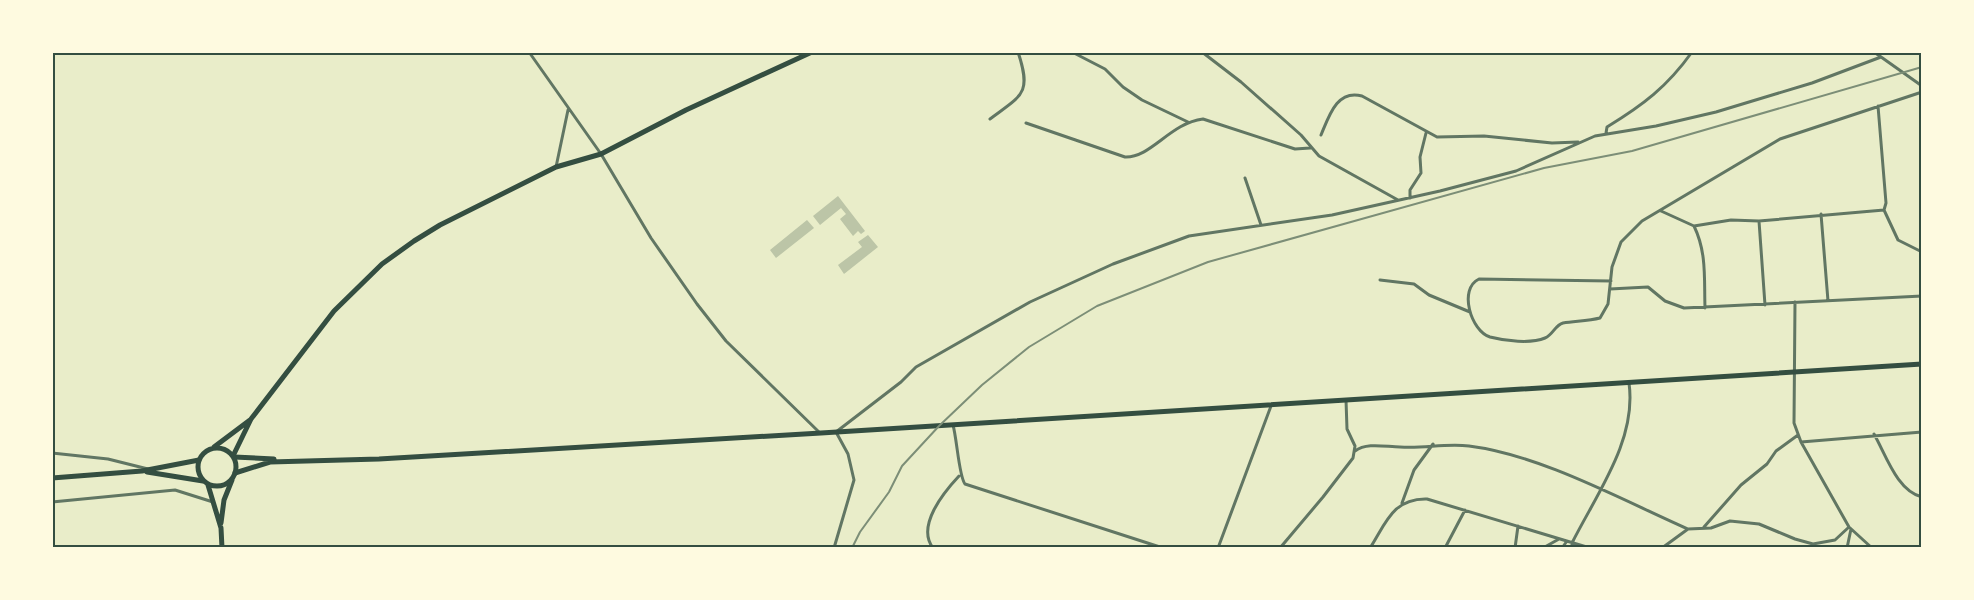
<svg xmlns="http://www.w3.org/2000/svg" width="1974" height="600" font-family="'Alegreya Sans',sans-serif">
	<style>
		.building { fill: #bcc5a7 }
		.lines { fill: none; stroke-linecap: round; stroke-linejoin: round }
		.minor { stroke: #617663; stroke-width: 3 }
		.primary { stroke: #344e41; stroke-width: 5 }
		.trunk { stroke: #344e41; stroke-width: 5 }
		.rail { stroke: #7c8e77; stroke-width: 2 }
		.neatline { fill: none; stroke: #344e41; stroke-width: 2 }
	</style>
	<rect width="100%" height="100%" fill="#e9edc9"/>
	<path class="building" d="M838 196 865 231 861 234 858 231 853 236 840 219 846 214 841 208 820 225 813 216Z
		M807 220 814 228 776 258 770 250Z
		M868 235 878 247 844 274 838 265 862 247 858 242Z"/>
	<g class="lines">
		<path class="minor" d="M529 52 601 154 651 238 697 304 726 341 820 433
			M1072 52 1105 69 1123 87 1142 100 1188 122
			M1202 52 1241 82 1301 135 1319 156 1398 200
			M1874 52 1922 86
			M990 119C1022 95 1032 94 1018 52
			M1026 123 1125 157C1151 158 1170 123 1203 119L1295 149 1310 148
			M1606 133 1607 127C1643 105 1667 87 1692 52
			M1321 135C1329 116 1337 89 1362 96L1437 137 1484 136 1552 143 1578 142
			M556 167 568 110
			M1245 178 1261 225
			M1410 198V190L1421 173 1420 157 1426 133
			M1884 210 1898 240 1922 252
			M1661 211 1694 226C1707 253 1704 279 1705 308
			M1821 214 1828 301
			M1759 221 1765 305
			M1694 226 1731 220 1759 221 1884 210 1886 203 1878 106
			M1380 280 1414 284 1429 295 1470 312
			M1611 281 1479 279C1458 289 1471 331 1490 337 1505 341 1531 344 1545 338 1553 335 1555 325 1563 323 1575 321 1588 321 1600 318L1608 304 1612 267 1621 242 1642 221 1780 139 1922 92
			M1610 289 1648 287 1665 301 1684 308 1922 296
			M1795 302 1794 423 1801 442 1849 527 1872 548
			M953 425C957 439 959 477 965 484L1163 548
			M1874 434C1886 455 1897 491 1922 497
			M1801 442 1922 432
			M1355 451C1367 442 1386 447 1400 447 1423 449 1445 443 1469 446 1541 455 1622 500 1688 529
			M52 453 108 459 148 469
			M52 502 175 490 213 502
			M1402 503 1414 470 1433 444
			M1704 527 1741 485 1767 464 1776 451 1798 435
			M834 548 854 480 848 454 836 432 901 382 916 367 1030 302 1113 264 1189 236 1332 215 1440 191 1516 171 1595 136 1656 126 1716 112 1812 83 1881 57
			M933 548C916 526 944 492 959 476
			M1218 548 1271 406
			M1280 548 1323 497 1353 458 1355 446 1347 429 1346 400
			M1370 548C1386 523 1393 498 1427 499L1590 548
			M1445 548 1465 510
			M1515 548 1518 526
			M1543 548 1559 539
			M1562 548 1567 541
			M1572 548V543C1597 493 1637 440 1629 383
			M1662 548 1688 529 1711 528 1730 521 1759 524 1795 539 1813 544 1835 540 1849 527
			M1847 548 1851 529"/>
		<path class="primary" d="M234 457 274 459
			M147 472 203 481
			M235 473 270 462 379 459 821 433 1922 364
			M52 478 142 471 199 460"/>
		<path class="trunk" d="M214 447 250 420
			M198 467a19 19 0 1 1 38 0a19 19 0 1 1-38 0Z
			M233 456 251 419 334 311 382 264 414 241 440 225 556 167 601 154 686 110 812 52
			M208 485 221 528 222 548
			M221 523 224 500 232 480"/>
		<path class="rail" d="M852 548 860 532 889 492 902 466 939 426 982 385 1029 347 1097 306 1208 262 1544 168 1632 151 1922 67"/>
	</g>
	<rect width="1974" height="600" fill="none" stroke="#fefae0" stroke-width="108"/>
	<rect x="54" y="54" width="1866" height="492" class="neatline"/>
</svg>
